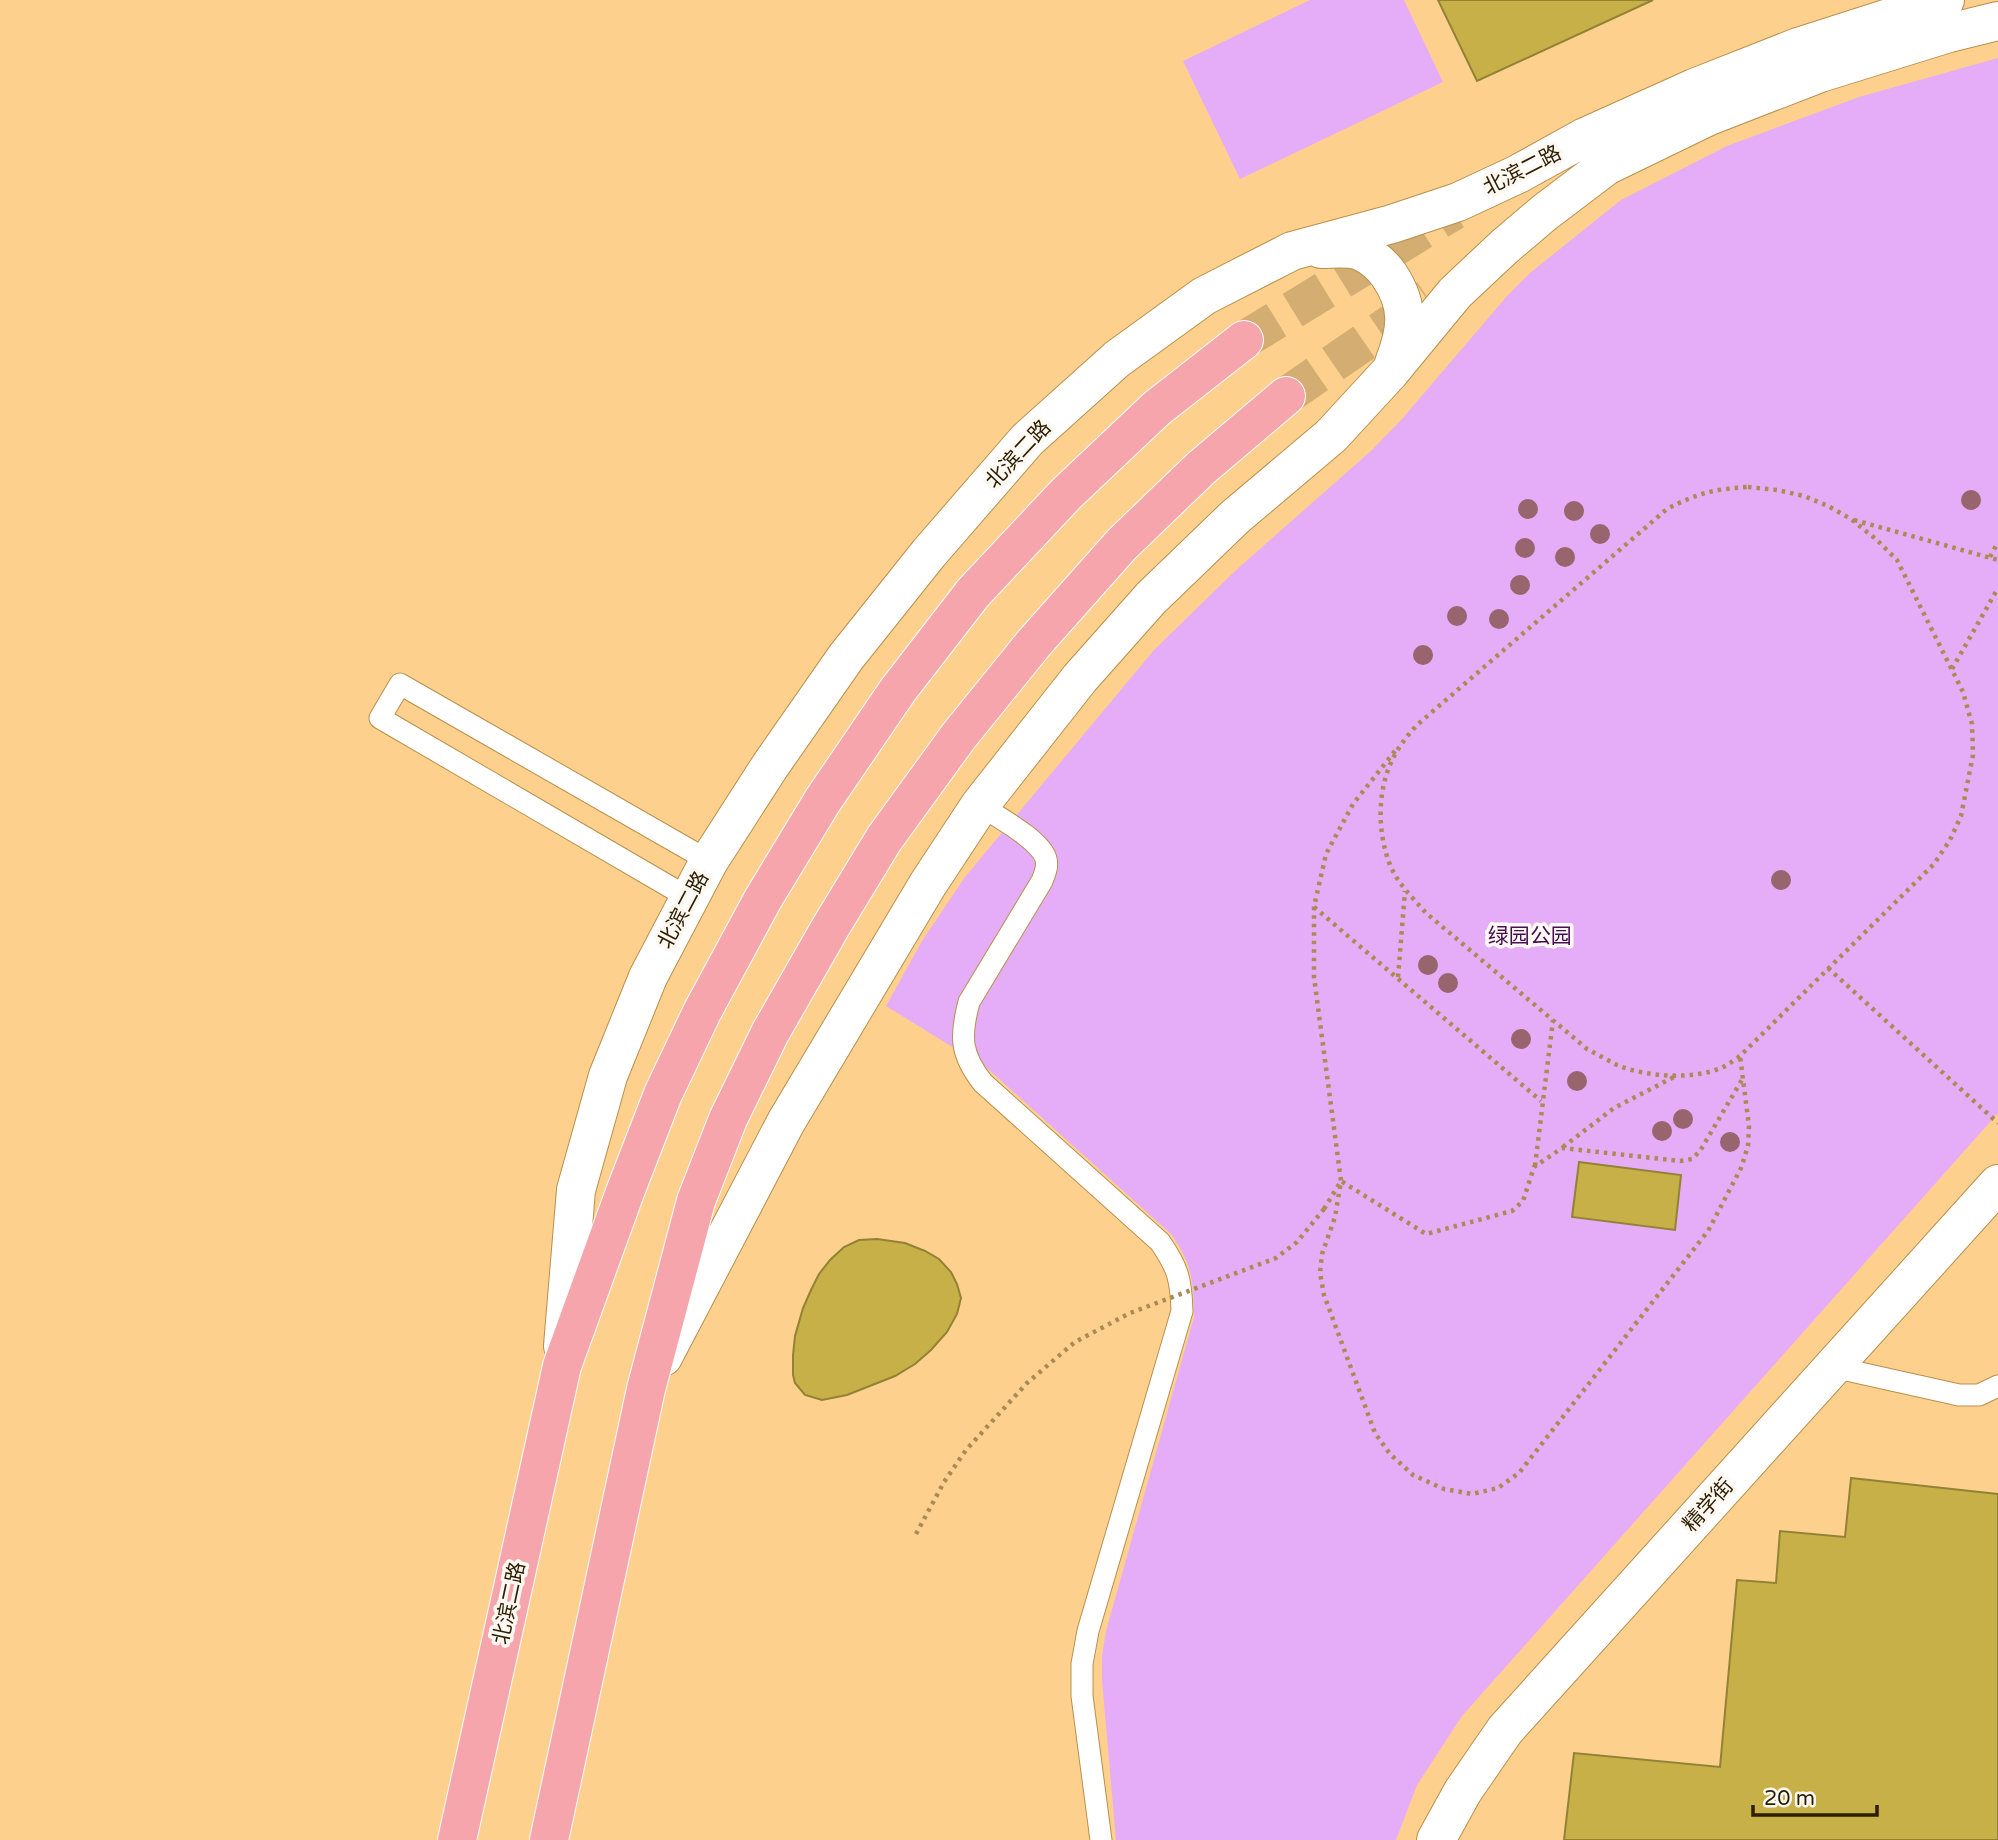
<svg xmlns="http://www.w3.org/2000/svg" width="1998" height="1840" font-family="'Varela Round','Noto Sans SC',sans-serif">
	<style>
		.green { fill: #e5adf7 }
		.building { fill: #c7b047; stroke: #928235; stroke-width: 2 }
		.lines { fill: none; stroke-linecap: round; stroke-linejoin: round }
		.primary-tunnel { stroke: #d3ad71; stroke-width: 38; stroke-dasharray: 38 19; stroke-linecap: butt }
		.service-casing { stroke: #b98f4d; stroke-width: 23 }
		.minor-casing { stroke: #b98f4d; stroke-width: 40 }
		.tertiary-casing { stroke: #b98f4d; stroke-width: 40 }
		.primary-casing { stroke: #fff; stroke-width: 40 }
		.path { stroke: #ab8a56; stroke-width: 4.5; stroke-dasharray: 3.5 5; stroke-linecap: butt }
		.service { stroke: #fff; stroke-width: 21 }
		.minor { stroke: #fff; stroke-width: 38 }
		.tertiary { stroke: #fff; stroke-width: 38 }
		.primary { stroke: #f7a5ac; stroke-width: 38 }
		.path-bridge { stroke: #ab8a56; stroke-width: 4.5; stroke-dasharray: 3.5 5; stroke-linecap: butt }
		.tree { fill: #98656e }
		.labels { text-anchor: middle; stroke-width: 7; stroke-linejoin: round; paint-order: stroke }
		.street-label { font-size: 21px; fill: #2d1d01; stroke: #fdf9f2 }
		.park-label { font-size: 21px; fill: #450d54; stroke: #fdf9f2 }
	</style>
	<rect width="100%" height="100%" fill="#fdd18d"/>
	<path class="green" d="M1310 0H1404L1443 82 1240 179 1183 61Z
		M1998 58V1113L1462 1716 1417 1785 1396 1840H1116L1102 1680V1656L1106 1631 1194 1317C1193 1281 1193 1265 1171 1234L988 1069 886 1006 922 941 965 877 1154 650 1235 571 1372 450 1402 419 1507 296 1530 273 1621 200 1727 146 1859 97Z"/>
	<path class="building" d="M1438 0H1653L1477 81Z
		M1579 1162 1681 1175 1675 1230 1572 1217Z
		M877 1239 905 1243 925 1251 939 1259 951 1272 957 1284 961 1298 957 1314 947 1332 931 1350 915 1364 895 1376 847 1395 822 1400 805 1395 795 1383 793 1375V1355L795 1336 803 1308 811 1290 819 1274 830 1260 844 1247 859 1240Z
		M1851 1478 1998 1494V1840H1564L1574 1753 1720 1767 1737 1580 1776 1583 1780 1531 1845 1537Z"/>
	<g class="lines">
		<path class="primary-tunnel" d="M1244 340 1454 211
			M1286 396 1428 298"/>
		<defs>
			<path id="service" d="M980 805C997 817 1040 839 1046 859 1048 867 1045 873 1042 881L969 1002C960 1036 960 1054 983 1083L1160 1242C1178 1268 1181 1279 1182 1311L1088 1631 1082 1664V1696L1101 1840
				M689 898 380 718 400 684 709 861
				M1833 1367 1959 1395H1979L1998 1386"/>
			<path id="minor" d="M1436 1840 1463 1791 1505 1730 1998 1184"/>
			<path id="tertiary" d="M1321 249C1334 249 1348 247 1360 251 1371 256 1382 265 1389 275 1410 306 1407 330 1394 363
				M563 1346 576 1190 608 1076 648 977 709 861 770 766 846 657 929 553 1027 440 1117 359 1204 296 1292 251 1392 224 1458 202 1518 174 1585 137 1694 88 1798 47 1945 0
				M663 1357 786 1122 928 884 980 805 1080 678 1151 598 1235 517 1331 436 1390 372 1455 293 1504 247 1544 213 1606 166 1709 116 1820 73 1949 33 1998 21"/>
			<path id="primary" d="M457 1840 562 1366 625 1192 663 1094 702 1012 763 899 823 800 898 690 973 593 1066 494 1157 408 1244 340
				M549 1840 646 1389 696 1201 728 1119 770 1033 830 928 884 839 958 737 1034 643 1122 544 1201 468 1286 396"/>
		</defs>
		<use href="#service" class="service-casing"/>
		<use href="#minor" class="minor-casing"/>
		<use href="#tertiary" class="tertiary-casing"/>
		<use href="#primary" class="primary-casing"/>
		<path class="path" d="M1748 487 1777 490 1804 496 1828 506 1851 519 1877 540 1897 560 1963 692 1972 724 1973 755 1961 816 1950 840 1934 864 1740 1056C1734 1060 1728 1065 1721 1068 1692 1080 1646 1077 1617 1065 1607 1060 1597 1054 1587 1049L1426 913C1413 898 1398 884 1390 865 1378 834 1377 796 1390 765 1396 750 1406 737 1417 725L1667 509C1698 493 1714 489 1748 487Z
			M1854 520 1998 560
			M1990 557 1998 542
			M1952 669 1998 588
			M1395 751 1353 804 1326 854 1314 907V977L1341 1181 1335 1217 1322 1254 1320 1273 1324 1295 1375 1433 1390 1454 1413 1475 1444 1489 1472 1494 1498 1488 1519 1473 1708 1231 1741 1168 1748 1146 1749 1126 1740 1056
			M1314 907 1541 1101
			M1828 968 1998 1123
			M1398 977 1405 891
			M1563 1147 1614 1108 1676 1076
			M1535 1166 1553 1020
			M1324 1209 1341 1181 1426 1234 1512 1211 1523 1201 1534 1167 1562 1148 1680 1161 1692 1159 1700 1151 1743 1078"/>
		<use href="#service" class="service"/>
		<use href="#minor" class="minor"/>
		<use href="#tertiary" class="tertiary"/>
		<use href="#primary" class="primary"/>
		<path class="path-bridge" d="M916 1534 944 1482 966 1450 1027 1383 1075 1342 1130 1313 1276 1258 1297 1242 1324 1209"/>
	</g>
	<g class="tree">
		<circle cx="1971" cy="500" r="10"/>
		<circle cx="1528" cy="509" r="10"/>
		<circle cx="1574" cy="511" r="10"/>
		<circle cx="1600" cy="534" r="10"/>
		<circle cx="1525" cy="548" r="10"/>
		<circle cx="1565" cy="557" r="10"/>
		<circle cx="1520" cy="585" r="10"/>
		<circle cx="1457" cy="616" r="10"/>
		<circle cx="1499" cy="619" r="10"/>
		<circle cx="1423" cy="655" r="10"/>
		<circle cx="1781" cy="880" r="10"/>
		<circle cx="1428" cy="965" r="10"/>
		<circle cx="1448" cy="983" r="10"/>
		<circle cx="1521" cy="1039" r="10"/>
		<circle cx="1577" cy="1081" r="10"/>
		<circle cx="1683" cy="1119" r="10"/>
		<circle cx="1662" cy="1131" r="10"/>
		<circle cx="1730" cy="1142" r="10"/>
	</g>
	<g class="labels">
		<g class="street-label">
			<text transform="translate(1522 170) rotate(-27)" y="7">北滨二路</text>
			<text transform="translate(1018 454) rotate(-47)" y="7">北滨二路</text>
			<text transform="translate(683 910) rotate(-62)" y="7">北滨二路</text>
			<text transform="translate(1708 1505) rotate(-48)" y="7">精学街</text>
			<text transform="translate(509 1603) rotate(-78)" y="7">北滨二路</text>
		</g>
		<g class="park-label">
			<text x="1530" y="943">绿园公园</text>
		</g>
	</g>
	<path d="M1753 1805v10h124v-10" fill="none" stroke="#2d1d01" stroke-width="3.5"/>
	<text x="1764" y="1805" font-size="21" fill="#2d1d01" stroke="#fdf9f2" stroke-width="5" paint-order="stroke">20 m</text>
</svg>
